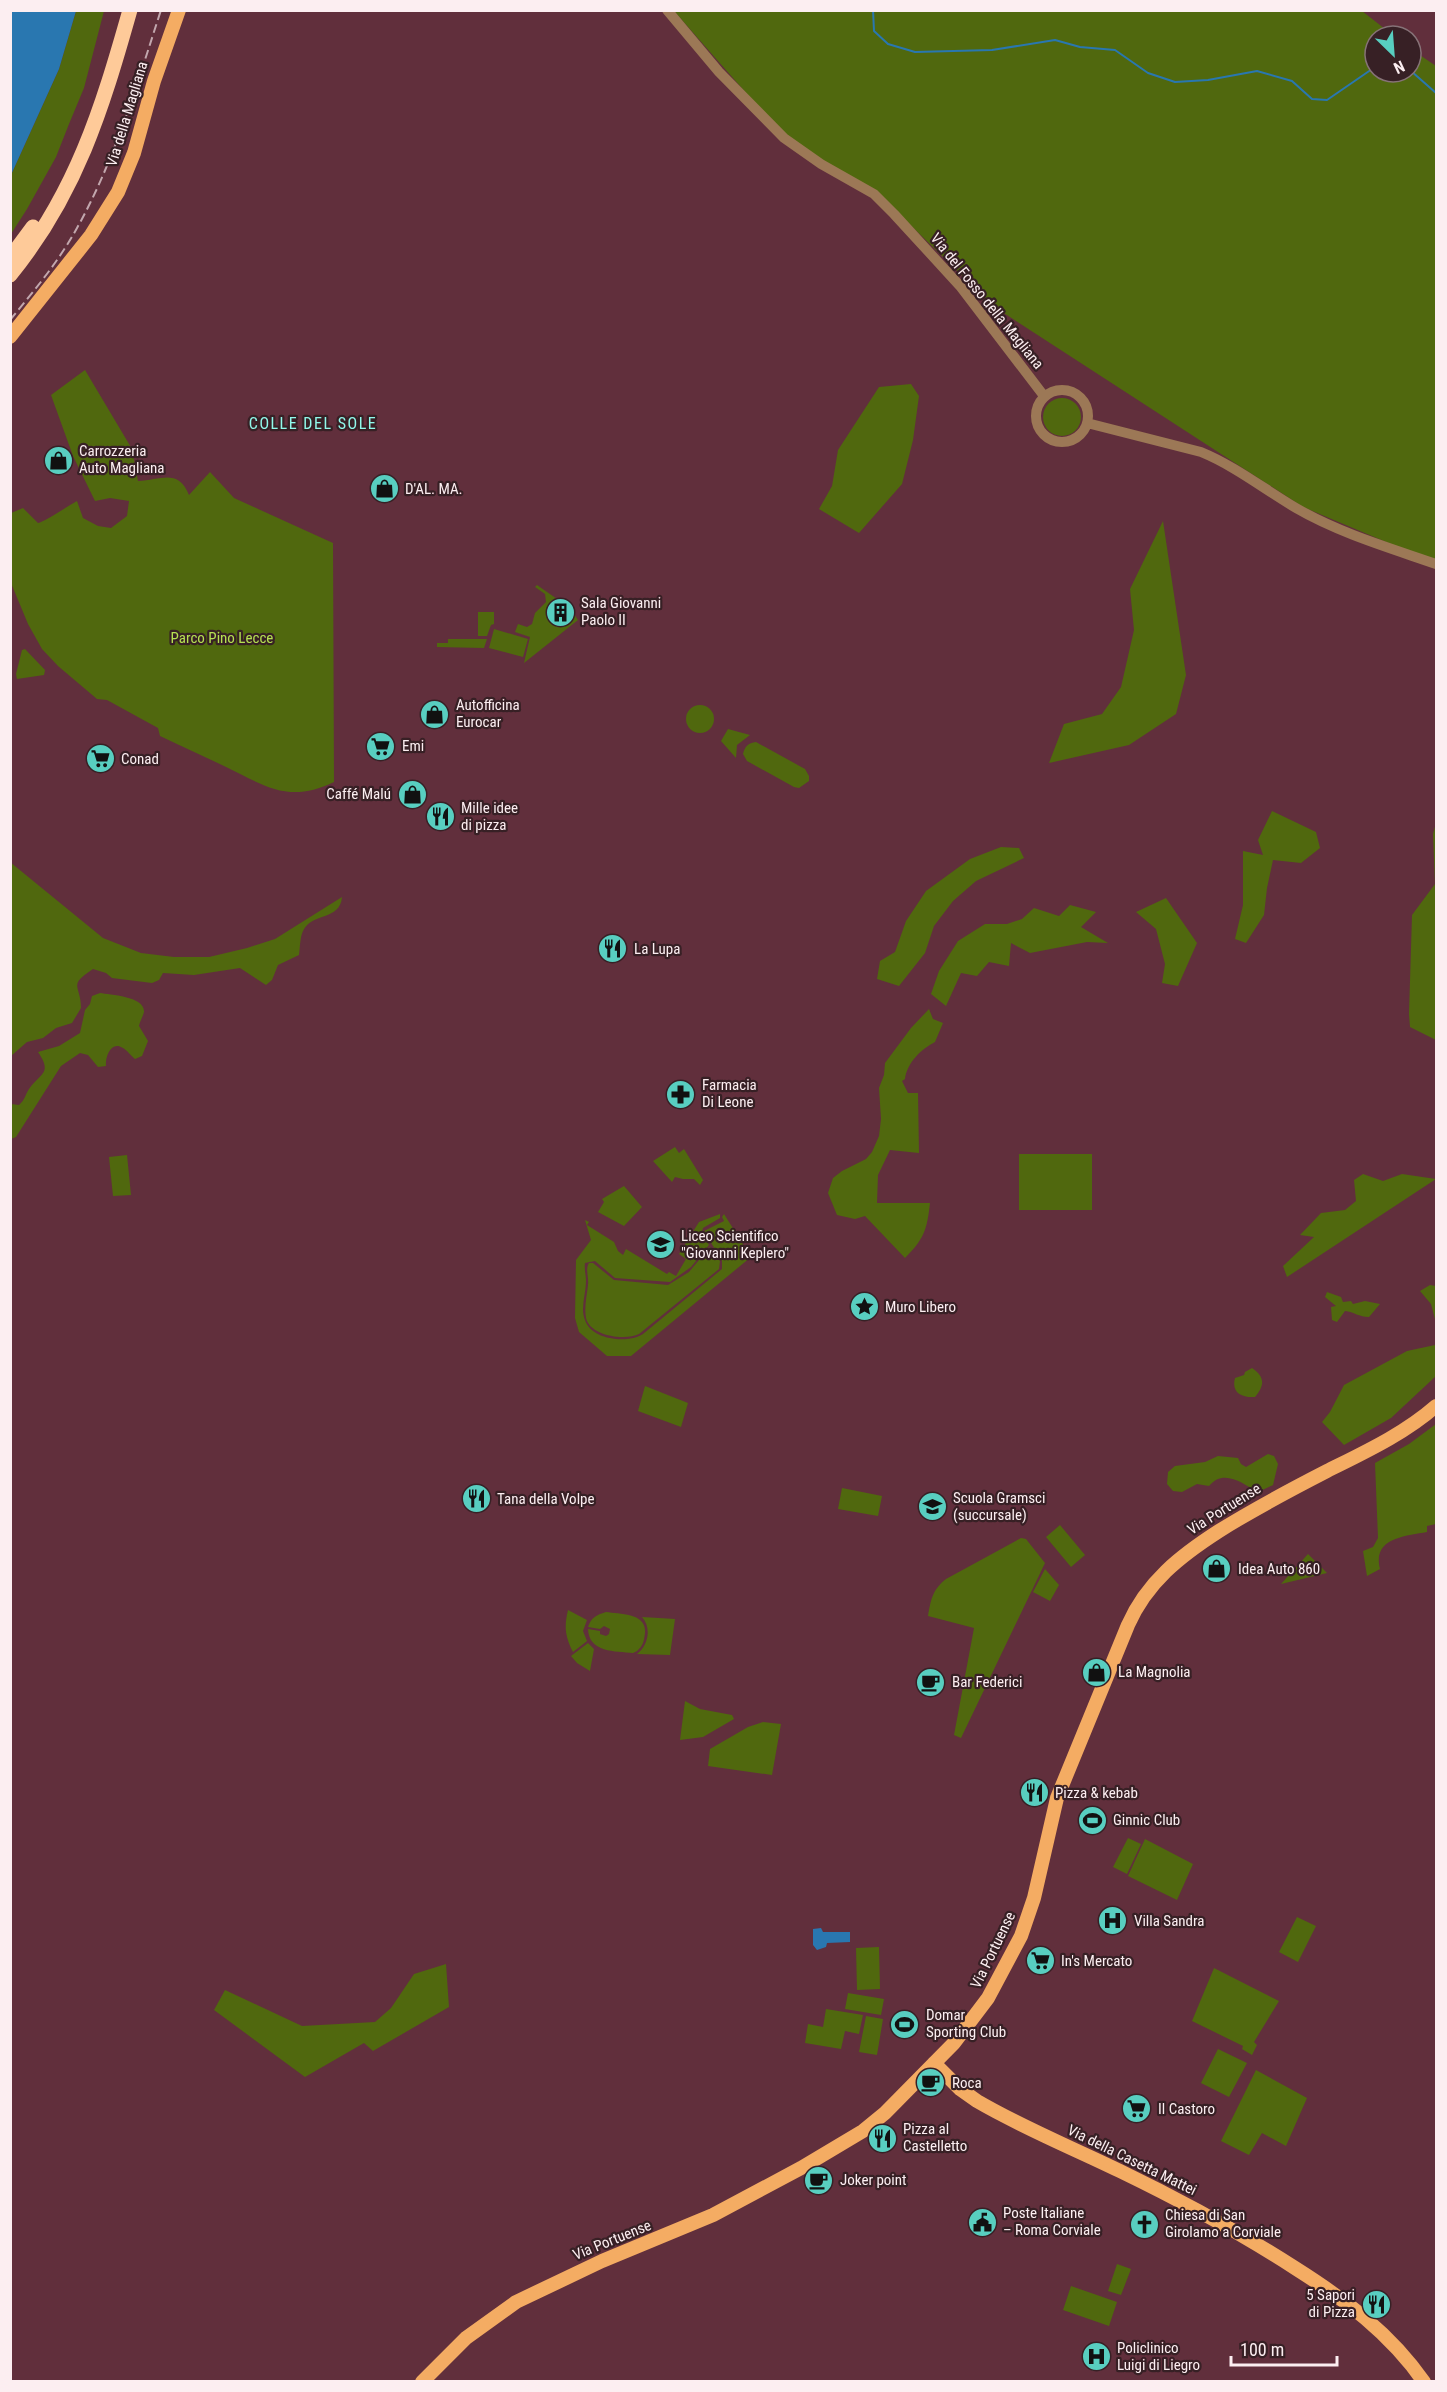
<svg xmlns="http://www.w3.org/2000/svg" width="1447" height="2392" font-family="'Roboto Condensed',sans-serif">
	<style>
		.green { fill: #50680e }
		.water { fill: #2977b0 }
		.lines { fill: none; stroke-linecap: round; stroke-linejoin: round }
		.stream { stroke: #2977b0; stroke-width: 2 }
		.minor { stroke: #9c7856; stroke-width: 10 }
		.major { stroke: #f4ac63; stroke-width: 14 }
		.highway { stroke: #feca99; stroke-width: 15 }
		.rail { stroke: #c2a7ae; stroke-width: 2; stroke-dasharray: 9 4.5; stroke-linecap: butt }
		.labels { text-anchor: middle; stroke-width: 4.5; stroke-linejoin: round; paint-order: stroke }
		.street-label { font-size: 15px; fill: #fceef1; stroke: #372025 }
		.poi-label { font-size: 15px; fill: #fceef1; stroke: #372025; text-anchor: start }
		.park-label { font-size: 15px; fill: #b5e052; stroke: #372025 }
		.neighbourhood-label { font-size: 16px; letter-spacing: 1.5px; fill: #91f9eb; stroke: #372025 }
	</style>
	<rect width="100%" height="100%" fill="#612f3c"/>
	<path class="green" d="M76 11H104L84 88 69 124 56 157 27 209 11 234V175L59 69Z
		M674 11H1362L1394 36H1375V72H1411V49L1436 66V563L1303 507 993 306 886 201 793 142 769 119Z
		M85 370 132 449 138 481C161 480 178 468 189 495L210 472 234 498 333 543 334 782C289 804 265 786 224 766 203 756 181 746 160 736L158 728 107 700 97 699 58 666 42 649 28 624 11 583V513L23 508 38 523C44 522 68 506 77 501L83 518 98 526 111 528 127 516 129 501 110 498 95 501 73 456 51 395Z
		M911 384 919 396 913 440 902 484 859 533 819 509 832 486 838 450 879 387Z
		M1043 417a19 19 0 1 1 38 0a19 19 0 1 1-38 0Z
		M1163 521 1186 675 1176 714 1129 745 1049 763 1064 724 1102 714 1121 687 1134 630 1130 589Z
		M537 585 570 608 578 620 524 663 530 637 515 632 518 624 527 627 532 624 535 613 546 602 545 594 535 587Z
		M478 612H494V624L491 625 487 636H478Z
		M494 629 528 639 523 657 489 648Z
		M448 639H487L484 648 437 647V643H448Z
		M25 649 45 670 44 675 17 679 16 674 22 650Z
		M686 719a14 14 0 1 1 28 0a14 14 0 1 1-28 0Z
		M728 729 750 735 737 745 736 758 721 741Z
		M756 742 805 769 809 776V781L799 788 794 787 747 761 743 754C745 746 748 743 756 742Z
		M1272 811 1316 832 1320 848 1301 863 1273 860 1267 888 1264 915 1246 943 1235 939 1243 905V851L1263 855 1258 840Z
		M1436 823V1040L1410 1027 1409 1014 1412 915 1435 884 1433 834Z
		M1001 847 1019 848 1024 858 976 881 953 901 934 926 925 953 899 986 877 979 880 961 895 952 906 921 926 891 970 859Z
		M10 862 103 938 141 953 174 957H209L247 948 275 939 342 897C340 921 312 912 303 931 300 937 300 948 299 955L278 965 272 980 266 985 240 968 194 975 163 973 159 980 152 983 112 978 106 973 93 969C67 986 81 985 81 1008L72 1023 56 1028 43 1038 27 1042 11 1056Z
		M1166 898 1197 943 1178 986 1162 983 1165 964 1156 929 1136 912Z
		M1070 905 1096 912 1081 927 1108 943 1087 942 1030 953 1011 943 1009 966 989 962 977 976 961 973 946 1006 931 994 939 971 958 941 985 924H1007L1022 919 1034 908 1059 916Z
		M100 993C110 995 145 996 144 1012 143 1016 140 1021 139 1026L148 1041 142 1056 135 1059C131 1056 127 1050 123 1048 111 1040 105 1057 106 1066L98 1067 88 1055 80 1053 61 1066 16 1137 11 1139V1104L19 1105C25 1100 25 1095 29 1089 40 1073 53 1074 38 1052L59 1046 80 1033 85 1010 90 1004 92 996Z
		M929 1009 933 1019 943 1023 935 1042C921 1049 907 1063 905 1079L902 1081 908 1093H918L919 1153 890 1150 878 1175 877 1203H930C927 1230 924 1239 905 1258L865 1216 855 1219 837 1215 828 1193 833 1178 842 1171 866 1159 872 1152 879 1136 881 1119 879 1088 884 1075 885 1063 911 1028Z
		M675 1147 679 1153 684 1149 703 1180 700 1185 694 1179H683L675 1177 672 1182 653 1161Z
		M1019 1154H1092V1210H1019Z
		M127 1155 131 1195 113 1196 109 1157Z
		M1363 1174 1383 1181 1402 1174 1436 1179 1287 1277 1283 1266 1314 1237 1300 1235 1321 1213 1345 1210 1356 1201 1354 1180Z
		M624 1186 642 1207 624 1226 598 1212 604 1202 602 1199Z
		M720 1214V1218L703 1228 702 1232 709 1245 691 1267 670 1282 615 1278 595 1261 585 1263C584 1269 586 1275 586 1281 586 1294 580 1308 585 1320 591 1340 628 1344 643 1334L722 1269V1261L704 1231 724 1221 722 1217 724 1214 751 1257 631 1356H607L579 1332 575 1318 576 1260 591 1240 585 1220 589 1222 587 1225 614 1242 618 1251 623 1255 626 1249 667 1274 669 1272 676 1276 686 1259 679 1254 699 1222Z
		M710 1247 720 1261 719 1269 639 1334C625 1341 590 1336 586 1318 584 1307 587 1295 588 1285 589 1277 585 1269 589 1263H593L614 1280 668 1285 689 1272Z
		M1430 1285 1436 1286V1323L1431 1304 1420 1291Z
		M1327 1292 1341 1297 1343 1302 1351 1301 1353 1304 1365 1301 1380 1304 1369 1317C1359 1317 1354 1312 1345 1311L1337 1322 1332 1320 1331 1307 1336 1306 1325 1297Z
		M1436 1335V1376L1391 1418 1344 1445 1322 1422 1330 1412 1344 1385 1407 1351 1435 1345Z
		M1252 1368C1265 1377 1265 1385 1255 1397 1242 1398 1231 1393 1235 1378L1244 1375 1245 1372Z
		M645 1386 688 1403 681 1427 638 1411Z
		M1436 1424V1524L1427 1526V1532C1405 1536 1372 1538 1380 1569L1367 1576 1363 1551 1373 1547 1378 1538 1375 1463 1409 1444Z
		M1268 1454 1274 1456 1278 1464 1273 1485 1258 1492C1243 1484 1224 1468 1209 1486L1197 1484 1182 1492 1173 1491 1167 1484 1168 1472 1175 1466 1205 1462 1218 1456 1238 1458 1241 1464 1246 1467Z
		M842 1488 882 1496 878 1516 838 1509Z
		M1060 1525 1085 1555 1071 1567 1046 1537Z
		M1021 1538 1026 1539 1045 1563 961 1738 954 1735 974 1628 928 1616C931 1600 932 1590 946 1579Z
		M1308 1554 1327 1573 1281 1584Z
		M1045 1569 1059 1585 1050 1601 1033 1592Z
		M568 1610 587 1620 583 1631 587 1641 573 1652C565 1636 564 1627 568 1610Z
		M606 1612C620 1614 647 1613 645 1633 644 1641 643 1646 637 1651L633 1653C615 1651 589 1653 588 1629L600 1631V1634L606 1636 609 1634 610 1629 604 1626 600 1629 588 1627C591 1618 596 1615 606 1612Z
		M642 1617 675 1619 670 1655 637 1654C648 1646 652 1628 642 1617Z
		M588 1643 594 1649 590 1671 577 1663 571 1656Z
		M685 1701 700 1709 732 1715 734 1719 703 1737 680 1740Z
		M763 1722 781 1724 772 1775 708 1766 710 1749 748 1727Z
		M1128 1838 1141 1844 1127 1874 1113 1867Z
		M1145 1839 1193 1864 1177 1900 1128 1876Z
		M1297 1917 1316 1926 1298 1962 1279 1952Z
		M879 1947 880 1989 857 1990 856 1948Z
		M446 1964 449 2007 373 2051 364 2043 305 2077 214 2010 225 1990 302 2026 375 2022 391 2008 414 1974Z
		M1214 1968 1279 2001 1254 2042 1257 2045 1252 2055 1242 2049 1243 2046 1192 2021Z
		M848 1993 884 1999 881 2015 845 2009Z
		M826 2009 863 2015 859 2034 845 2031 841 2049 805 2043 808 2024 823 2027Z
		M866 2016 883 2019 877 2055 859 2052Z
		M1218 2049 1247 2063 1229 2097 1201 2083Z
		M1256 2070 1307 2098 1286 2146 1262 2133 1249 2155 1221 2141Z
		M1117 2264 1131 2269 1121 2295 1108 2291Z
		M1071 2286 1117 2302 1109 2326 1063 2310Z"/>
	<path class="water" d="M12 10 76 11 59 69 11 175Z
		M821 1928 823 1932H850V1942L827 1943 826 1947 817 1950 813 1945V1929Z"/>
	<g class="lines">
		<path class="stream" d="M873 10 874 31 888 44 915 52 992 50 1055 40 1080 47 1115 50 1148 73 1175 82 1208 80 1257 71 1292 81 1312 99 1327 100 1375 67
			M1411 71 1436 93"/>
		<path class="minor" d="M667 10 719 72 784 138 821 164 874 194 894 214 960 286 1044 396
			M1036 416a26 26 0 1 1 52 0a26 26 0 1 1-52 0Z
			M1087 423 1201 452C1235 466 1264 489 1296 508 1339 533 1390 548 1436 564"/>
		<path class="major" d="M10 337 91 235 118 192 134 153 154 81 179 10
			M934 2063 960 2089 977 2101C1023 2128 1073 2148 1120 2171 1180 2200 1239 2232 1295 2268 1344 2299 1390 2333 1424 2382
			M422 2382 466 2338 516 2302 602 2261 713 2215 801 2168 863 2131 885 2113 954 2043 988 1998 1021 1936 1034 1898 1057 1798 1128 1625C1147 1582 1180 1556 1219 1531 1254 1509 1290 1490 1327 1471 1365 1452 1404 1434 1436 1406"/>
		<path class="highway" d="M10 258 33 227
			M10 275C76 194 102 109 130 10"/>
		<path class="rail" d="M10 320C34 291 59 261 77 228 115 160 137 84 161 10"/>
	</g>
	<defs>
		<symbol id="shop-disc" viewBox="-11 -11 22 22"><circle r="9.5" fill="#58cec0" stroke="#372025"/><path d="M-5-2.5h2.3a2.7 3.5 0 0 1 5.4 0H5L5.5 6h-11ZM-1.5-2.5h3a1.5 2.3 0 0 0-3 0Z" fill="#111"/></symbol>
		<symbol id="building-disc" viewBox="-11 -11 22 22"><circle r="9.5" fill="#58cec0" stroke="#372025"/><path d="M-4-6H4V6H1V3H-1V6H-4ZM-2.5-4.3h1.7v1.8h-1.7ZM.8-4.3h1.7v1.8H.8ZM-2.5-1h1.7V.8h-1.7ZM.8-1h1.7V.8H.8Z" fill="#111"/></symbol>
		<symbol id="supermarket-disc" viewBox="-11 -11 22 22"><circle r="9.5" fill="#58cec0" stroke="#372025"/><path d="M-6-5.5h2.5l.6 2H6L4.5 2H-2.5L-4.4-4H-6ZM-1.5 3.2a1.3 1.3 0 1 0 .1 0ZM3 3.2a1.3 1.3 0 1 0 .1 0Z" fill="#111"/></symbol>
		<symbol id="restaurant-disc" viewBox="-11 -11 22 22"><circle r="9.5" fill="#58cec0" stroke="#372025"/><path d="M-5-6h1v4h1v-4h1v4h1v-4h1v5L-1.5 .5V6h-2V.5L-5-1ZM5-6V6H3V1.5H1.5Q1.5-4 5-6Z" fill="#111"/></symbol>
		<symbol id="pharmacy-disc" viewBox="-11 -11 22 22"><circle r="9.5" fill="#58cec0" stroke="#372025"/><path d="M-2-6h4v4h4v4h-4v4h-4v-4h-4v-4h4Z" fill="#111"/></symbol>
		<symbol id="school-disc" viewBox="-11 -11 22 22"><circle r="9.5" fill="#58cec0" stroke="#372025"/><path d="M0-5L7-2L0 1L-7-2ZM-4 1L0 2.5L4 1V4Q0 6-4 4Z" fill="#111"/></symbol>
		<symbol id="sight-disc" viewBox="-11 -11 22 22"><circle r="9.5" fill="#58cec0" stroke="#372025"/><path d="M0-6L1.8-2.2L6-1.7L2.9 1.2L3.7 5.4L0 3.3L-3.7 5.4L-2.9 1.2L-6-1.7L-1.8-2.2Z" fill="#111"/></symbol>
		<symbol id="cafe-disc" viewBox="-11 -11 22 22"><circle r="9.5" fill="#58cec0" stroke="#372025"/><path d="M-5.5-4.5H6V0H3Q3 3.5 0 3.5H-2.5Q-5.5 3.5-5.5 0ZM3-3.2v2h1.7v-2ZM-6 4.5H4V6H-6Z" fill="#111"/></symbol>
		<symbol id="stadium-disc" viewBox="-11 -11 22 22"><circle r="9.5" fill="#58cec0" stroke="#372025"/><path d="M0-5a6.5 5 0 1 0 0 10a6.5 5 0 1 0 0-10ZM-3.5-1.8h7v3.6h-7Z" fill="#111"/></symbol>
		<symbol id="hospital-disc" viewBox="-11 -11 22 22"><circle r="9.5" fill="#58cec0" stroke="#372025"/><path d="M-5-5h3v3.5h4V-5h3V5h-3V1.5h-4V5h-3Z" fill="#111"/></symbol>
		<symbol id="civic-disc" viewBox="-11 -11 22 22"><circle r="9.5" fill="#58cec0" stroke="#372025"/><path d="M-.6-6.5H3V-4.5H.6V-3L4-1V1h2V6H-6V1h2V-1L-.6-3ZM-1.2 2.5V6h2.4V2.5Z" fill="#111"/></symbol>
		<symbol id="church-disc" viewBox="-11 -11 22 22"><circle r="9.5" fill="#58cec0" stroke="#372025"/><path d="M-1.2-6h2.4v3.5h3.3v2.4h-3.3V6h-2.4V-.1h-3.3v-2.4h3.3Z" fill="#111"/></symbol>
	</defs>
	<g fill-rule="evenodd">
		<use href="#shop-disc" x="42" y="444" width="33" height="33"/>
		<use href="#shop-disc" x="368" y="472" width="33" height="33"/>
		<use href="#building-disc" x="544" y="596" width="33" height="33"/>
		<use href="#shop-disc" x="418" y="698" width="33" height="33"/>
		<use href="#supermarket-disc" x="364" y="730" width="33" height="33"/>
		<use href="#supermarket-disc" x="84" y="742" width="33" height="33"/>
		<use href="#shop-disc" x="396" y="778" width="33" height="33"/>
		<use href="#restaurant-disc" x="424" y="800" width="33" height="33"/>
		<use href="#restaurant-disc" x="596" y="932" width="33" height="33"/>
		<use href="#pharmacy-disc" x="664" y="1078" width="33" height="33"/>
		<use href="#school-disc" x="644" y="1228" width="33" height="33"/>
		<use href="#sight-disc" x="848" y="1290" width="33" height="33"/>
		<use href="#restaurant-disc" x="460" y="1482" width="33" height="33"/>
		<use href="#school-disc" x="916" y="1490" width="33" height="33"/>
		<use href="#shop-disc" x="1200" y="1552" width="33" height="33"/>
		<use href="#shop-disc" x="1080" y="1656" width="33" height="33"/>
		<use href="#cafe-disc" x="914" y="1666" width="33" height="33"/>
		<use href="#restaurant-disc" x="1018" y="1776" width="33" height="33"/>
		<use href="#stadium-disc" x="1076" y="1804" width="33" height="33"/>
		<use href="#hospital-disc" x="1096" y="1904" width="33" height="33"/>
		<use href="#supermarket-disc" x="1024" y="1944" width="33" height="33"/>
		<use href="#stadium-disc" x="888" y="2008" width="33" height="33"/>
		<use href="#cafe-disc" x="914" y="2066" width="33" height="33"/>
		<use href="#supermarket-disc" x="1120" y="2092" width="33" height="33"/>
		<use href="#restaurant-disc" x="866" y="2122" width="33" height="33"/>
		<use href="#cafe-disc" x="802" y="2164" width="33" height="33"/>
		<use href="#civic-disc" x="966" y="2206" width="33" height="33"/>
		<use href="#church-disc" x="1128" y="2208" width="33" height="33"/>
		<use href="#restaurant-disc" x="1360" y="2288" width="33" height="33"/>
		<use href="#hospital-disc" x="1080" y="2340" width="33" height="33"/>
	</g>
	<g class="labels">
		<g class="street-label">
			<text transform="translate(127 114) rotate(-73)" y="5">Via della Magliana</text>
			<text transform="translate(987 301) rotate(51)" y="5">Via del Fosso della Magliana</text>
			<text transform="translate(1224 1509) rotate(-32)" y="5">Via Portuense</text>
			<text transform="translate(993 1950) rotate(-64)" y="5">Via Portuense</text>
			<text transform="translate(1132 2160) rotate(26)" y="5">Via della Casetta Mattei</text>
			<text transform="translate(612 2240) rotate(-22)" y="5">Via Portuense</text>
		</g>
		<g class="poi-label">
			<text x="79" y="456">Carrozzeria<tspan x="79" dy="17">Auto Magliana</tspan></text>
			<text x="405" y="494">D'AL. MA.</text>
			<text x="581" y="608">Sala Giovanni<tspan x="581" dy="17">Paolo II</tspan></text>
			<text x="456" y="710">Autofficina<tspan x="456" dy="17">Eurocar</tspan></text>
			<text x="402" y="751">Emi</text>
			<text x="121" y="764">Conad</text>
			<text x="391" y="799" text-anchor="end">Caffé Malú</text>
			<text x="461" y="813">Mille idee<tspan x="461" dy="17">di pizza</tspan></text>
			<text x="634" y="954">La Lupa</text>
			<text x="702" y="1090">Farmacia<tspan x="702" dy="17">Di Leone</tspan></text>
			<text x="681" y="1241">Liceo Scientifico<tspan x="681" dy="17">"Giovanni Keplero"</tspan></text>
			<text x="885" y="1312">Muro Libero</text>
			<text x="953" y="1503">Scuola Gramsci<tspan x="953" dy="17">(succursale)</tspan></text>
			<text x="497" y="1504">Tana della Volpe</text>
			<text x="1238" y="1574">Idea Auto 860</text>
			<text x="1118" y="1677">La Magnolia</text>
			<text x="952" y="1687">Bar Federici</text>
			<text x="1055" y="1798">Pizza &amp; kebab</text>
			<text x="1113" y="1825">Ginnic Club</text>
			<text x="1134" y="1926">Villa Sandra</text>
			<text x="1061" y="1966">In's Mercato</text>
			<text x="926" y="2020">Domar<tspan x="926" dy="17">Sporting Club</tspan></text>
			<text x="952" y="2088">Roca</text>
			<text x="1158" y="2114">Il Castoro</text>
			<text x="903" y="2134">Pizza al<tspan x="903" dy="17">Castelletto</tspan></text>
			<text x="840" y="2185">Joker point</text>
			<text x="1003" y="2218">Poste Italiane<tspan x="1003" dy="17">– Roma Corviale</tspan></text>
			<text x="1165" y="2220">Chiesa di San<tspan x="1165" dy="17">Girolamo a Corviale</tspan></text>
			<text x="1355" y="2300" text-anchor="end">5 Sapori<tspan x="1355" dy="17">di Pizza</tspan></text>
			<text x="1117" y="2353">Policlinico<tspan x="1117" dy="17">Luigi di Liegro</tspan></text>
		</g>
		<g class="park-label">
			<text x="222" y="643">Parco Pino Lecce</text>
		</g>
		<g class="neighbourhood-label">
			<text x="313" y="429">COLLE DEL SOLE</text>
		</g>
	</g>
	<rect width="1447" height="2392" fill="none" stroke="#fceef1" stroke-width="24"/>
	<g transform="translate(1393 54) rotate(155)"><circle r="28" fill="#372025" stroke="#867277" stroke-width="1.5"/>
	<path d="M0-4.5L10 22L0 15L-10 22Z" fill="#58cec0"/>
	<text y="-9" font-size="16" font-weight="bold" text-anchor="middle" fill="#fceef1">N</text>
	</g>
	<path d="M1231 2356v9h106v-9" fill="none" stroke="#fceef1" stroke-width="3"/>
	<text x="1240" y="2356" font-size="18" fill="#fceef1" stroke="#372025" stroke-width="4.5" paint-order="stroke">100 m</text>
</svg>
